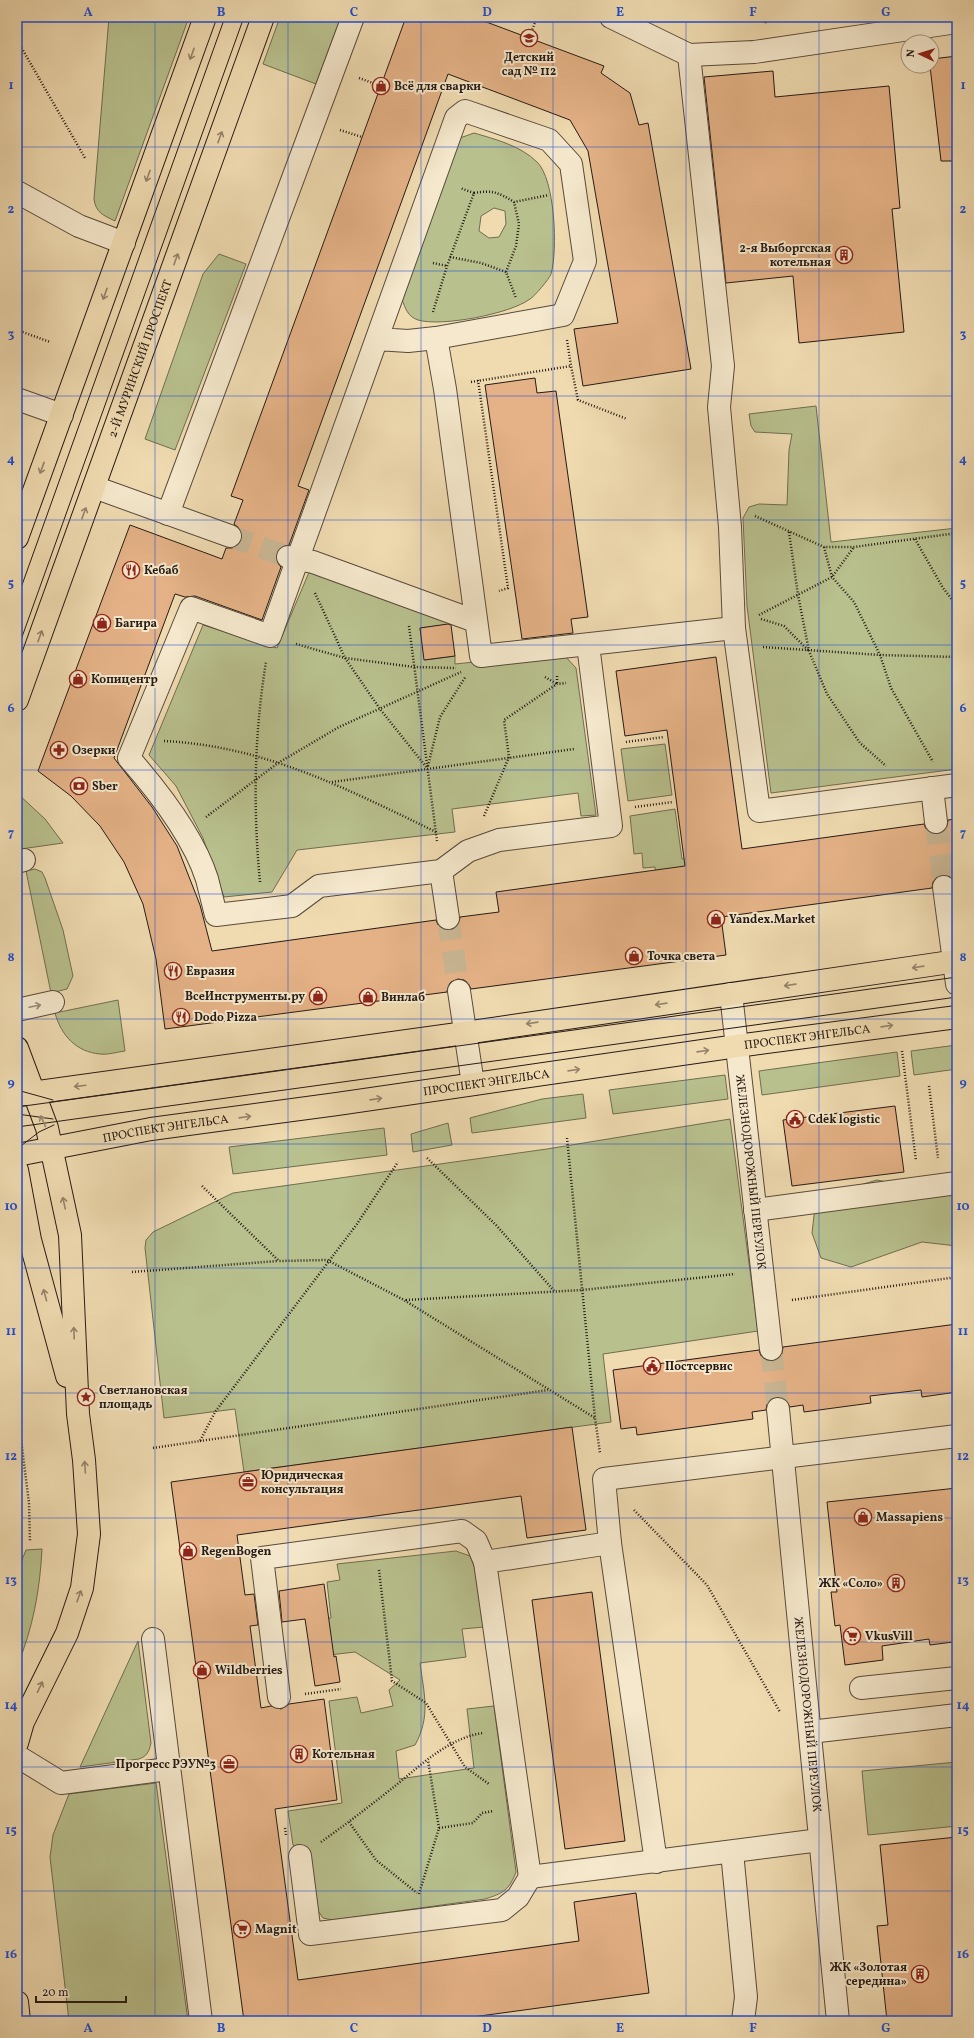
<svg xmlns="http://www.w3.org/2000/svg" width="974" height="2038" font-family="Vollkorn,serif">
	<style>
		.green { fill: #b8c08d; stroke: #6f6d51; fill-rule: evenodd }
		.building { fill: #e4b286; stroke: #261a15 }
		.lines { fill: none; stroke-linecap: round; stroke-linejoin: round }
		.minor-tunnel { stroke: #c8b492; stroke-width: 22; stroke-dasharray: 22 11; stroke-linecap: butt }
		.minor-casing { stroke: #584a3c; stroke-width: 24 }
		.major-casing { stroke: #261a15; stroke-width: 24 }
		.path { stroke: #261a15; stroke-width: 2.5; stroke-dasharray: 1 2; stroke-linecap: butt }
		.minor { stroke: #f5e8cc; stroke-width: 22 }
		.major { stroke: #f0dbb1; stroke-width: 22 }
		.tram { stroke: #261a15; stroke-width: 1 }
		.oneway { stroke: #95846b }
		.oneway2 { stroke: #988b7a }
		.grid { fill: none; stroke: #1d4ed8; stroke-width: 1; stroke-opacity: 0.55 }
		.labels { text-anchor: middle; stroke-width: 4; stroke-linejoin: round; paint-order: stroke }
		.poi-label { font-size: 12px; font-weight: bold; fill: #261a15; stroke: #f5e8cc; text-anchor: start }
		.street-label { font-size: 12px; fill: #261a15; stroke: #f5e8cc }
		.neatline { fill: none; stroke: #1d4ed8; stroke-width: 1.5 }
		.grid-label { font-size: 13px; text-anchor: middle; font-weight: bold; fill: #1d4ed8 }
	</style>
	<rect width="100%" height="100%" fill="#f0dbb1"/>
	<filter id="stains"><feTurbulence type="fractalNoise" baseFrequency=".005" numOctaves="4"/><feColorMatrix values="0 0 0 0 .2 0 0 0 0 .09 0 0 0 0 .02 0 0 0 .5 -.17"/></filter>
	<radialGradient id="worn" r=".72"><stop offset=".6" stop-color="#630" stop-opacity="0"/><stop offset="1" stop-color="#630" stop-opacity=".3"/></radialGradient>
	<path class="green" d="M109 17H189L115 221C103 215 96 213 94 199Z
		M280 17H341L316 84 263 64Z
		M474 133C495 139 521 146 537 162 555 179 558 250 551 274 550 278 534 297 530 299 510 314 441 327 418 320 408 317 405 308 402 299L460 138ZM494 208 505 211 506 224 499 237 489 238 479 231 481 216Z
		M219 254 246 264 175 450 145 439 203 274Z
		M816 406 831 542 957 528V769L771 793 747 606 743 518 749 507 759 504 787 505 789 450 792 434 755 432 751 426 749 414Z
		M310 570 450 616 451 624 420 628 425 660 455 656V664L552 654 565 656 576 668 596 815 581 816 578 793 452 809 455 832 297 850 272 892 224 897 203 838 176 786 149 755 203 625 277 648Z
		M665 744 672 795 628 801 621 749Z
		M17 793 45 819 63 843 21 849 17 830Z
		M675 809 682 859 691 858 694 882 657 887 655 867 643 868 642 853 634 854 630 816Z
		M35 869 42 872 45 878 63 930 73 976 67 989 51 993 26 871Z
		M118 1000 125 1051C117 1052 108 1055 100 1054 76 1052 61 1035 55 1013Z
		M957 1045V1069L914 1075 911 1051Z
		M897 1052 900 1076 762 1095 759 1071Z
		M725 1075 728 1099 613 1114 609 1090Z
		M583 1094 586 1118 472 1133 470 1118 542 1099Z
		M730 1119 758 1331 603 1354 611 1422 244 1472 235 1409 164 1418 145 1248 146 1240 153 1232 233 1193 547 1149Z
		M448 1123 452 1145 413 1152 411 1134Z
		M384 1128 387 1155 233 1174 229 1147Z
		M877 1180 944 1194 957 1187V1246L922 1242 851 1267 821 1258 812 1233 816 1198Z
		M42 1549C40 1589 33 1629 17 1666V1572L26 1550Z
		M456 1551 470 1556 475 1568 484 1627 462 1629 466 1657 420 1663C424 1694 431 1716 415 1745L396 1751 399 1779 474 1768 467 1709 494 1706 516 1872C509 1890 504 1893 485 1899L333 1920 323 1918 316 1908 309 1856 293 1845 288 1811 342 1803 329 1701 357 1697 361 1713 393 1706 389 1690 400 1680 355 1652 320 1656 315 1620 331 1618 327 1582 340 1580 337 1564Z
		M138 1641 151 1743C149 1752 147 1756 139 1759L80 1767Z
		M957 1762V1826L868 1835 862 1771Z
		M156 1783 188 2021H69L50 1857 53 1835 69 1794Z"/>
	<path class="building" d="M406 17H473L604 66 601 73 630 93 639 125 648 123 691 369 583 386 574 329 618 323 588 151 570 120 448 74 298 486 309 490 289 545 279 548 276 554V561L281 567 262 620 195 596 185 597 175 594 114 758 152 807 177 846 200 905 212 951 436 920 438 925 443 929 450 930 456 928 459 923 460 917 499 912 496 892 685 866 667 730 625 736 616 671 716 657 742 849 924 824 926 829 931 833 938 834 944 832 947 827 948 820 957 819V885L949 876 942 875 937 877 933 882 932 888 721 917 726 955 471 989 468 983 464 980 458 979 451 982 448 986 447 992 165 1029 156 959 143 904 124 862 100 826 71 796 38 771 130 525 222 559 226 548H233L238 546 242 541V533L239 528 234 524 243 500 231 496Z
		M957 56V161H941L930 66H932V59Z
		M773 71 775 97 889 86 900 208 892 209 904 332 799 343 793 276 726 283 704 77Z
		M535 378 537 393 556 391 588 617 571 619 573 633 522 639 485 385Z
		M448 624 451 625 455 656 424 660 420 628Z
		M895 1106 904 1172 792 1186 783 1120Z
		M957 1324V1392L922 1397 921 1390 870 1396 871 1403 804 1412 803 1405 790 1407 784 1398 776 1397 770 1399 767 1404 766 1410 752 1412 753 1419 637 1435 636 1427 621 1429 613 1370 759 1350 761 1356 766 1360 773 1361 778 1359 782 1354 783 1347Z
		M572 1427 586 1530 527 1538 521 1496 237 1535 245 1595 254 1594 258 1625 250 1626 261 1708 271 1706 281 1709 289 1704 324 1699 337 1800 275 1809 298 1980 579 1941 574 1902 636 1893 649 1993 443 2021H244L171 1482Z
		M957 1488V1636L953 1637V1642L930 1645 929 1639 882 1646 883 1660 845 1665 840 1625 835 1626 831 1592H837L827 1502Z
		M324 1584 334 1657 336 1656 340 1682 315 1686 305 1619 282 1622 279 1591Z
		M592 1592 625 1841 565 1849 532 1600Z
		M957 1837V2021H887L877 1926 888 1925 880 1845Z"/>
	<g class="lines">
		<path class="minor-tunnel" d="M230 536 288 557
			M936 822 944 887
			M448 918 459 991
			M771 1349 778 1409"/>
		<defs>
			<g id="minor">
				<path d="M611 17 689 55 723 366 719 407 730 527 734 628 759 811 957 785"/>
				<path d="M689 55 754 52 957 22"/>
				<path d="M17 192 79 226 124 243"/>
				<path d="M436 338 445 389 481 656 734 628"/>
				<path d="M377 339 408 341 436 338 563 315 585 261 571 164 549 140 465 111 456 118 270 636 191 608 129 758C157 790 194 838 207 879 210 891 213 903 216 915L292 906 319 886 441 871 468 851 499 840 611 826 588 645"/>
				<path d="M17 399 62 415"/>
				<path d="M94 487 230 536"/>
				<path d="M168 514 353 17"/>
				<path d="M288 557 313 562 475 621"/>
				<path d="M932 788 936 822"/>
				<path d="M17 862 24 860"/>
				<path d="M441 871 448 918"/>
				<path d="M944 887 957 984"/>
				<path d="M459 991 473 1084"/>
				<path id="s1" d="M731 994 771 1349"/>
				<path d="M17 1010 53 1002"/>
				<path d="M755 1210 957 1183"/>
				<path id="s2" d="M778 1409 838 2021"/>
				<path d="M610 1543 485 1562 530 1877 820 1840"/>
				<path d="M153 1639 201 2021"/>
				<path d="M861 1688 957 1678"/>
				<path d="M279 1697 262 1558 462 1531 476 1541 485 1562"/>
				<path d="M810 1732 957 1715"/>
				<path d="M17 1756 61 1783 168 1769"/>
				<path d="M732 1852 746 1997 743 2021"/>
				<path d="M300 1856 310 1934 502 1910 518 1897 530 1877"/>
				<path d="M656 1862 610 1543 604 1479 957 1436"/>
			</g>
			<g id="major">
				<path d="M17 538 205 17"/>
				<path id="s3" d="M17 700 263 17"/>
				<path d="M17 1048 47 1128 70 1235 78 1414 84 1460 89 1534 82 1588 67 1633 23 1722 17 1743"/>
				<path d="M17 1095 465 1033 957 961"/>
				<path id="s4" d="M17 1155 151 1129 337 1104 737 1046 957 1017"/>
				<path d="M17 1170 30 1240 67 1376"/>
				<path d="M17 2002 19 2021"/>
			</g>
		</defs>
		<use href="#minor" class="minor-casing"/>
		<use href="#major" class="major-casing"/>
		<path class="path" d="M765 22 771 17
			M765 23 767 17
			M529 38 537 17
			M17 40 85 158
			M359 78 381 86
			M340 130 362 137
			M474 193C492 190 498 192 514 202L549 195
			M450 257 481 263 506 272 516 298
			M433 263 447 266
			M506 272 516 246 519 224 514 202
			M433 312 447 266 474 193 460 188
			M17 330 50 342
			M567 340 571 366
			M478 380 508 588 499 591
			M471 382 571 366 578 400 627 419
			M755 516 824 547H854L957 533
			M789 532 798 595 809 651 827 694 860 743 886 766
			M915 539 943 588 957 606
			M824 547 832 577 854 602 880 655 891 688 933 762
			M315 593 345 658 414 667 456 668
			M759 615 832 577 854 547
			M761 619 784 626 809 651
			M409 626 437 841
			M296 644 345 658 380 709 427 768
			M763 647 880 655 957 657
			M545 677 557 684V675
			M164 741C265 746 347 789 436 832
			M626 742 664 737
			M428 766 440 717 466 676
			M332 782 574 749
			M635 807 673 802
			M484 816 509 757 504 720 557 684 566 683
			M206 817 278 763 339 727 461 672
			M260 882C253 809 254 735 266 662
			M902 1051 916 1161
			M929 1086 938 1158
			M567 1138 595 1418 600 1453
			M427 1158 497 1226 555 1292
			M202 1186 279 1261 327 1260 404 1300 595 1418
			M132 1272 278 1261
			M406 1300 582 1290 735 1274
			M792 1300 957 1277
			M17 1408 29 1503 30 1542
			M200 1441 548 1390
			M153 1448 200 1441 215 1412 357 1224 398 1162
			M634 1510 707 1585 780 1712
			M379 1570 392 1681 426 1703 465 1767 489 1784
			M305 1694 341 1689
			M349 1822 376 1860 417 1893
			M285 1828 286 1835
			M439 1828 473 1823 482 1813 494 1811
			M321 1842C345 1825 367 1808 390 1790 418 1768 447 1738 483 1733
			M419 1894 439 1828 428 1760
			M689 2021 716 2017"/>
		<use href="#minor" class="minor"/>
		<use href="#major" class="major"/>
		<path class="tram" d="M17 599 225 17
			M17 651 244 17
			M17 1090 53 1100
			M17 1107 957 977
			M17 1114 53 1119
			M17 1127 957 997
			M17 1149 39 1132 54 1125"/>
	</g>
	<defs><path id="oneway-shaft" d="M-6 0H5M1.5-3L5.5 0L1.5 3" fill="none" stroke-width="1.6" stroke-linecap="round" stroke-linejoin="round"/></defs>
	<g class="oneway">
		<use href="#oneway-shaft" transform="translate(192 54) rotate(110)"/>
		<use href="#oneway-shaft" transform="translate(220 137) rotate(-70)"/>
		<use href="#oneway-shaft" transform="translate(148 176) rotate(110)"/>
		<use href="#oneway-shaft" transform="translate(176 259) rotate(-70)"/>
		<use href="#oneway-shaft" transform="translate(105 294) rotate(110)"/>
		<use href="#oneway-shaft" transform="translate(42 468) rotate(110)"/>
		<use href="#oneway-shaft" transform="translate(84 513) rotate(-70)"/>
		<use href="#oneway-shaft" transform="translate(40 636) rotate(-70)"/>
		<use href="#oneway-shaft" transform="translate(918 967) rotate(172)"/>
		<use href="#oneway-shaft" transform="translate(790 985) rotate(172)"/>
		<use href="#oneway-shaft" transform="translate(661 1004) rotate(172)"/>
		<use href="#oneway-shaft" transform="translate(532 1023) rotate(172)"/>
		<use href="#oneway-shaft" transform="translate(887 1026) rotate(-8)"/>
		<use href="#oneway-shaft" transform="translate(703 1051) rotate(-8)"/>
		<use href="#oneway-shaft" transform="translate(574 1070) rotate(-8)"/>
		<use href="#oneway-shaft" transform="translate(80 1086) rotate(173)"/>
		<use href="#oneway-shaft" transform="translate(376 1099) rotate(-8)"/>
		<use href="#oneway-shaft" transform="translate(245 1117) rotate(-8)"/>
		<use href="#oneway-shaft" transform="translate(43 1121) rotate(-114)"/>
		<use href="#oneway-shaft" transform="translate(64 1203) rotate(-102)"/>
		<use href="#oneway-shaft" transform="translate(45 1295) rotate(-105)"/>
		<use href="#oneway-shaft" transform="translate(74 1333) rotate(-92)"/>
		<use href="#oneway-shaft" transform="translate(85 1467) rotate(-94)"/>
		<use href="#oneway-shaft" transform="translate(79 1596) rotate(-71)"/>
		<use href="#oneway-shaft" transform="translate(40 1687) rotate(-64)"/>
	</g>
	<use class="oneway2" href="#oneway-shaft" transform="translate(35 1006) rotate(-12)"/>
	<path class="grid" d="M155 17V2021M288 17V2021M421 17V2021M553 17V2021M686 17V2021M819 17V2021M17 147H957M17 271H957M17 396H957M17 520H957M17 645H957M17 770H957M17 894H957M17 1019H957M17 1144H957M17 1268H957M17 1393H957M17 1518H957M17 1642H957M17 1767H957M17 1891H957"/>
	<defs>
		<symbol id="school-ring" viewBox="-11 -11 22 22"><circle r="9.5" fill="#f5e8cc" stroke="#8f2418" stroke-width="1.5"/><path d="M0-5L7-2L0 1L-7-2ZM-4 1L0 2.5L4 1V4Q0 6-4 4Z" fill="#8f2418"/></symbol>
		<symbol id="shop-ring" viewBox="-11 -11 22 22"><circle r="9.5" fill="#f5e8cc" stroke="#8f2418" stroke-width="1.5"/><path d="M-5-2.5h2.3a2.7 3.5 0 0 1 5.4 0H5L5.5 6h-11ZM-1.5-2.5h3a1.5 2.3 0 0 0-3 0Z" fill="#8f2418"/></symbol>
		<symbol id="building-ring" viewBox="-11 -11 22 22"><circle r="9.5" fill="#f5e8cc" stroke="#8f2418" stroke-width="1.5"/><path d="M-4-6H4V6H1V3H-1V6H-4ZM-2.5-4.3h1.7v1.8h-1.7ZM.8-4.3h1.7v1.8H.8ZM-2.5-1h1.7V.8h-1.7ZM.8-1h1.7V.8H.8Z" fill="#8f2418"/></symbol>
		<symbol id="restaurant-ring" viewBox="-11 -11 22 22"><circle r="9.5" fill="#f5e8cc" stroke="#8f2418" stroke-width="1.5"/><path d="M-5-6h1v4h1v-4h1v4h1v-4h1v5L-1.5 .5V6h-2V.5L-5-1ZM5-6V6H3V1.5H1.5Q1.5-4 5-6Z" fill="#8f2418"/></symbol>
		<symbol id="pharmacy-ring" viewBox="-11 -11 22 22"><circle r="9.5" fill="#f5e8cc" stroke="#8f2418" stroke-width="1.5"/><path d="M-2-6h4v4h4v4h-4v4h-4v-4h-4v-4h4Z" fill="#8f2418"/></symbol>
		<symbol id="bank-ring" viewBox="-11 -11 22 22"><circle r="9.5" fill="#f5e8cc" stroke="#8f2418" stroke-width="1.5"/><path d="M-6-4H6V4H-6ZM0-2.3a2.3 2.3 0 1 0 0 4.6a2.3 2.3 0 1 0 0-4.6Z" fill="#8f2418"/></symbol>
		<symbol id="civic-ring" viewBox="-11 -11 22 22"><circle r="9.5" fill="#f5e8cc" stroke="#8f2418" stroke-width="1.5"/><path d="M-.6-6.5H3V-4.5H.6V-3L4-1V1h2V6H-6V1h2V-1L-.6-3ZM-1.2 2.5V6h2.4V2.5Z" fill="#8f2418"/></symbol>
		<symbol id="sight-ring" viewBox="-11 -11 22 22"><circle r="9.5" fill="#f5e8cc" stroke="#8f2418" stroke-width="1.5"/><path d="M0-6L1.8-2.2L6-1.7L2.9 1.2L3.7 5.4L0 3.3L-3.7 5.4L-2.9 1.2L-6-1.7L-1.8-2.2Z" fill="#8f2418"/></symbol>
		<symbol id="office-ring" viewBox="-11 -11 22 22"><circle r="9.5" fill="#f5e8cc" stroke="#8f2418" stroke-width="1.5"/><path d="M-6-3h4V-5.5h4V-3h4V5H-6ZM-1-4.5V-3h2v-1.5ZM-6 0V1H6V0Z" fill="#8f2418"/></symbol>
		<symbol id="supermarket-ring" viewBox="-11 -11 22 22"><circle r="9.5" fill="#f5e8cc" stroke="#8f2418" stroke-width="1.5"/><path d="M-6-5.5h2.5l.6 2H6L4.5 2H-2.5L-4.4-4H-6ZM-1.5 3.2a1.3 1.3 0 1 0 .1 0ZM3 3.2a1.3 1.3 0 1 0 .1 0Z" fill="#8f2418"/></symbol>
	</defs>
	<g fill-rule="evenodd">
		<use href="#school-ring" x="519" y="28" width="20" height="20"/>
		<use href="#shop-ring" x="371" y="76" width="20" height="20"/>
		<use href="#building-ring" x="834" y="245" width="20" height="20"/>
		<use href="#restaurant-ring" x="121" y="560" width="20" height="20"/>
		<use href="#shop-ring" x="92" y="613" width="20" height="20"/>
		<use href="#shop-ring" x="68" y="669" width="20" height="20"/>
		<use href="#pharmacy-ring" x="49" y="740" width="20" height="20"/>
		<use href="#bank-ring" x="69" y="776" width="20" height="20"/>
		<use href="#shop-ring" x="706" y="909" width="20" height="20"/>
		<use href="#shop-ring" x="624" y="946" width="20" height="20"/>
		<use href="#restaurant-ring" x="163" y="961" width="20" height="20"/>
		<use href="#shop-ring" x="308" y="986" width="20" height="20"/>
		<use href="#shop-ring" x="358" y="987" width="20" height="20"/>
		<use href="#restaurant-ring" x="171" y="1007" width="20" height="20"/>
		<use href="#civic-ring" x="785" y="1109" width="20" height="20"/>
		<use href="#civic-ring" x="642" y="1356" width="20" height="20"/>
		<use href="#sight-ring" x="76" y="1387" width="20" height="20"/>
		<use href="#office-ring" x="238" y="1472" width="20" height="20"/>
		<use href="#shop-ring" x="853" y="1507" width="20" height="20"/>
		<use href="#shop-ring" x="178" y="1541" width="20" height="20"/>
		<use href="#building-ring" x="886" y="1573" width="20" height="20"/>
		<use href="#supermarket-ring" x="842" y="1626" width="20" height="20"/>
		<use href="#shop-ring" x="192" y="1660" width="20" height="20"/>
		<use href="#building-ring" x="289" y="1744" width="20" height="20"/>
		<use href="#office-ring" x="219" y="1754" width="20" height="20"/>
		<use href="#supermarket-ring" x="232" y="1919" width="20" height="20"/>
		<use href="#building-ring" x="910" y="1964" width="20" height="20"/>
	</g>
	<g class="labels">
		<g class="poi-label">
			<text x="529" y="61" text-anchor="middle">Детский<tspan x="529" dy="14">сад № 112</tspan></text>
			<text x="394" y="90">Всё для сварки</text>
			<text x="831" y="252" text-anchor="end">2-я Выборгская<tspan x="831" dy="14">котельная</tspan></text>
			<text x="144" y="574">Кебаб</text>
			<text x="115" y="627">Багира</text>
			<text x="91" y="683">Копицентр</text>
			<text x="72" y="754">Озерки</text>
			<text x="92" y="790">Sber</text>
			<text x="729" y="923">Yandex.Market</text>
			<text x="647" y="960">Точка света</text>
			<text x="186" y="975">Евразия</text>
			<text x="305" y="1000" text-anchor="end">ВсеИнструменты.ру</text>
			<text x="381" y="1001">Винлаб</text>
			<text x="194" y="1021">Dodo Pizza</text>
			<text x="808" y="1123">Cdek logistic</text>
			<text x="665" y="1370">Постсервис</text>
			<text x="99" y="1394">Светлановская<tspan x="99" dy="14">площадь</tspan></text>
			<text x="261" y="1479">Юридическая<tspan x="261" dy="14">консультация</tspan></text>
			<text x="876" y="1521">Massapiens</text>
			<text x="201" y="1555">RegenBogen</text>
			<text x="883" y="1587" text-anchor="end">ЖК «Соло»</text>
			<text x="865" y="1640">VkusVill</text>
			<text x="215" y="1674">Wildberries</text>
			<text x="312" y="1758">Котельная</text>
			<text x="216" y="1768" text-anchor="end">Прогресс РЭУ№3</text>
			<text x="255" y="1933">Magnit</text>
			<text x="907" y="1971" text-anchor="end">ЖК «Золотая<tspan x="907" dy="14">середина»</tspan></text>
		</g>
		<g class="street-label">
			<text dy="4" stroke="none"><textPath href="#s3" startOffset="363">2-Й МУРИНСКИЙ ПРОСПЕКТ</textPath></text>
			<text dy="4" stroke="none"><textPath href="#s4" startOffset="799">ПРОСПЕКТ ЭНГЕЛЬСА</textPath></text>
			<text dy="4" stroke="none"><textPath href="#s4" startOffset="475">ПРОСПЕКТ ЭНГЕЛЬСА</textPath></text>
			<text dy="4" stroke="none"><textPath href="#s4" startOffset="151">ПРОСПЕКТ ЭНГЕЛЬСА</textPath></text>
			<text dy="4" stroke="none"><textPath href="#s1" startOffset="179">ЖЕЛЕЗНОДОРОЖНЫЙ ПЕРЕУЛОК</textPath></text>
			<text dy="4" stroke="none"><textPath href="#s2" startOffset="307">ЖЕЛЕЗНОДОРОЖНЫЙ ПЕРЕУЛОК</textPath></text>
		</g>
	</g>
	<rect width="974" height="2038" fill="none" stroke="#f0dbb1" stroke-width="44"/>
	<g transform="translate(920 54) rotate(274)"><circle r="19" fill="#f5e8cc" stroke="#a29683"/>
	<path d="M0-3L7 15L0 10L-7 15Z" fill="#8f2418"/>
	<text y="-6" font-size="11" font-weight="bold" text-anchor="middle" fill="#261a15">N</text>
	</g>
	<path d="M36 1996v6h90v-6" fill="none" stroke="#261a15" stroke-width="2"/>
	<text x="42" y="1996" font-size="12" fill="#261a15" stroke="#f5e8cc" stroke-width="3" paint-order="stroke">20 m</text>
	<rect x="22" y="22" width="930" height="1994" class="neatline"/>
	<g class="grid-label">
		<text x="88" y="16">A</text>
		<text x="221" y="16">B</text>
		<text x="354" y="16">C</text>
		<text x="487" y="16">D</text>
		<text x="620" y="16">E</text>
		<text x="753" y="16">F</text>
		<text x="886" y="16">G</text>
		<text x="11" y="89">1</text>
		<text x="963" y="89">1</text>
		<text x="11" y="213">2</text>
		<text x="963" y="213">2</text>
		<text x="11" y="338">3</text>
		<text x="963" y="338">3</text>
		<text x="11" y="463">4</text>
		<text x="963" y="463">4</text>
		<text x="11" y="587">5</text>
		<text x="963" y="587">5</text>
		<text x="11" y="712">6</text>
		<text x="963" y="712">6</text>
		<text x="11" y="837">7</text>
		<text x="963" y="837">7</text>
		<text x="11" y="961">8</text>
		<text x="963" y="961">8</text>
		<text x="11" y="1086">9</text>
		<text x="963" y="1086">9</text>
		<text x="11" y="1210">10</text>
		<text x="963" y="1210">10</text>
		<text x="11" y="1335">11</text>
		<text x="963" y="1335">11</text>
		<text x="11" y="1460">12</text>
		<text x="963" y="1460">12</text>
		<text x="11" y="1584">13</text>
		<text x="963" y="1584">13</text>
		<text x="11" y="1709">14</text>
		<text x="963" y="1709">14</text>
		<text x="11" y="1834">15</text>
		<text x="963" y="1834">15</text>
		<text x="11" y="1958">16</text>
		<text x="963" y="1958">16</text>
		<text x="88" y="2032">A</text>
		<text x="221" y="2032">B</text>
		<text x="354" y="2032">C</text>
		<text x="487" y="2032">D</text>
		<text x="620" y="2032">E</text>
		<text x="753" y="2032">F</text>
		<text x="886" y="2032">G</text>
	</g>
	<rect width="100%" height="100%" filter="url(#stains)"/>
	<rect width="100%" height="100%" fill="url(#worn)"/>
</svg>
